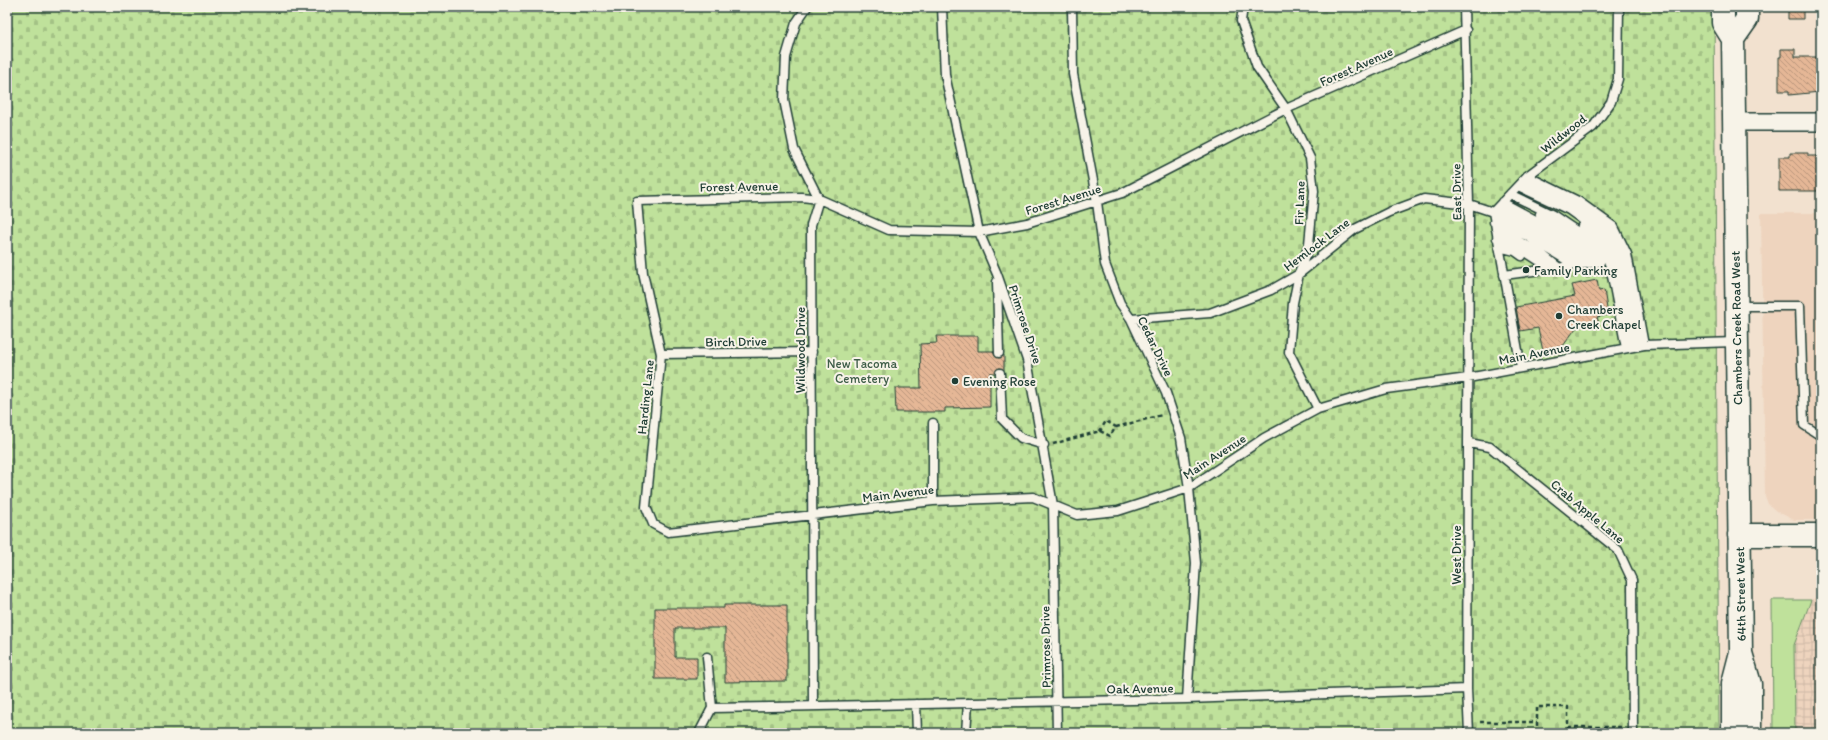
<svg xmlns="http://www.w3.org/2000/svg" width="1828" height="740" font-family="Itim,sans-serif">
	<style>
		.built { fill: #eed4be }
		.industrial { fill: url(#industrial-grid) }
		.cemetery { fill: url(#cemetery-stones); stroke: #6f8f68 }
		.park { fill: #bfe19b; stroke: #6f8f68 }
		.building { fill: url(#building-back-hatch); stroke: #1f3d34 }
		.lines { fill: none; stroke-linecap: round; stroke-linejoin: round }
		.lane-casing { stroke: #1f3d34; stroke-width: 11 }
		.street-casing { stroke: #1f3d34; stroke-width: 20 }
		.secondary-casing { stroke: #1f3d34; stroke-width: 25 }
		.path { stroke: #1f3d34; stroke-width: 2.5; stroke-dasharray: 4 3; stroke-linecap: butt }
		.lane { stroke: #f7f3e8; stroke-width: 8 }
		.street { stroke: #f7f3e8; stroke-width: 17 }
		.secondary { stroke: #f7f3e8; stroke-width: 22 }
		.poi-dot { fill: #1f3d34; stroke: #f7f3e8; stroke-width: 1.5 }
		.labels { text-anchor: middle; stroke-width: 4; stroke-linejoin: round; paint-order: stroke }
		.street-label { font-size: 13px; fill: #1f3d34; stroke: #f7f3e8 }
		.poi-label { font-size: 13px; fill: #1f3d34; stroke: #f7f3e8; text-anchor: start }
		.park-label { font-size: 13px; fill: #3f5e49; stroke: #f7f3e8 }
	</style>
	<defs>
		<pattern id="industrial-grid" width="8" height="8" patternUnits="userSpaceOnUse"><rect width="8" height="8" fill="#eed4be"/><path d="M0 4h8M4 0v8" fill="none" stroke="#ccb7a4"/></pattern>
		<pattern id="cemetery-stones" width="16" height="16" patternUnits="userSpaceOnUse"><rect width="16" height="16" fill="#bfe19b"/><path d="M2 7V4a2 2 0 0 1 4 0v3zM10 15v-3a2 2 0 0 1 4 0v3z" fill="#a4c286"/></pattern>
		<pattern id="building-back-hatch" width="6" height="6" patternUnits="userSpaceOnUse"><rect width="6" height="6" fill="#e5b796"/><path d="M-1 5l2 2M0 0l6 6M5-1l2 2" fill="none" stroke="#b9967b"/></pattern>
	</defs>
	<rect width="100%" height="100%" fill="#f2e1cf"/>
	<filter id="ink" filterUnits="userSpaceOnUse"><feTurbulence type="fractalNoise" baseFrequency=".025" numOctaves="2"/><feDisplacementMap in="SourceGraphic" scale="8" xChannelSelector="R" yChannelSelector="G"/><feConvolveMatrix kernelMatrix="1 2 1 2 8 2 1 2 1" color-interpolation-filters="sRGB"/></filter>
	<g filter="url(#ink)">
		<path class="built" d="M1761 213H1821V520H1794L1776 511 1768 504 1765 496Z"/>
		<path class="industrial" d="M1821 596V733H1795L1794 645 1811 600Z"/>
		<path class="cemetery" d="M7 7H1714L1719 733H7Z"/>
		<path class="park" d="M1772 600H1811L1794 645 1795 733H1773Z"/>
		<path class="building" d="M1788 7H1803V19H1788Z
			M1781 49H1795V57H1821L1820 92 1789 95V91H1779V57H1781Z
			M1790 153H1808V156H1821V191H1779V157H1790Z
			M1597 280 1599 291 1604 290 1608 315 1597 317 1599 323 1576 328 1563 346 1543 351 1538 328 1520 331 1516 307 1575 296 1572 285Z
			M936 336H978V351H993L995 356 999 358 1004 355V370L999 368 995 373H990V407L945 408V412H896L895 388H921L920 344 937 343Z
			M724 605H787V681L725 682V628H675V657H697V679H655V608H724Z"/>
		<g class="lines">
			<defs>
				<path id="lane" d="M807 7 796 23 786 57 784 100 794 149 819 199 811 225 813 705
					M942 7 945 75 979 232 997 274 1027 360 1053 505 1057 733
					M1072 7 1073 74 1097 202 1105 264 1120 303 1131 319 1166 393 1181 438 1189 488 1196 563 1187 699
					M1243 7 1241 21 1257 67 1286 109 1310 158 1314 191 1309 244 1299 274 1293 303 1289 352 1318 409
					M1464 7 1469 204 1467 689 1469 733
					M1466 30 1286 109 1122 193 1027 223 979 232 889 230 819 199 801 197 637 201 643 273 661 354 646 507 653 524 668 532 933 501 1033 497 1077 515 1118 511 1189 488 1264 438 1318 409 1386 389 1468 378 1644 345 1735 342
					M1527 176 1578 201 1614 227 1627 254 1644 345
					M1522 181 1566 202 1610 231 1622 258 1638 346
					M1518 186 1569 210 1605 236 1616 262 1632 347
					M1510 194 1553 215 1596 244 1601 257
					M1502 202 1554 230 1584 251 1590 263
					M1497 208 1551 236 1578 254 1583 264
					M1493 212 1527 176 1593 127 1611 102 1618 79 1619 7
					M1493 212 1521 367
					M1540 214 1590 247 1596 262
					M1494 222 1527 236 1568 261 1569 266
					M1582 226 1600 240 1610 266 1626 348
					M1496 229 1539 252 1558 267
					M1497 238 1518 247 1550 268
					M1499 247 1515 251 1522 256
					M1504 275 1600 262
					M997 282 999 353
					M1736 306H1800L1804 425 1821 436
					M1131 319 1210 313 1271 290 1299 274 1355 229 1389 212 1424 199 1469 204 1493 212 1573 257 1576 265
					M661 354 812 352
					M1000 373 1002 419 1021 438 1044 445
					M933 423V501
					M1469 443 1490 447 1618 550 1632 580 1633 733
					M916 704 917 733
					M712 708 1187 699 1467 689
					M699 733 712 708 707 657
					M966 733 968 703"/>
				<path id="street" d="M1733 122H1821"/>
				<path id="secondary" d="M1723 7V23L1733 39 1741 652 1733 683V733
					M1733 39 1747 19V7
					M1739 535H1821
					M1741 653 1750 684V733"/>
			</defs>
			<use href="#lane" class="lane-casing"/>
			<use href="#street" class="street-casing"/>
			<use href="#secondary" class="secondary-casing"/>
			<path class="path" d="M1116 427 1162 415
				M1053 444 1100 431 1110 436 1116 427 1106 421 1100 431
				M1480 722H1537
				M1568 727H1622
				M1537 733V707H1568V733"/>
			<use href="#lane" class="lane"/>
			<use href="#street" class="street"/>
			<use href="#secondary" class="secondary"/>
		</g>
	</g>
	<g class="poi-dot">
		<circle cx="1526" cy="270" r="4"/>
		<circle cx="1559" cy="316" r="4"/>
		<circle cx="955" cy="381" r="4"/>
	</g>
	<g class="labels">
		<g class="street-label">
			<text transform="translate(1356 66) rotate(-24)" y="5">Forest Avenue</text>
			<text transform="translate(1563 133) rotate(-38)" y="5">Wildwood</text>
			<text transform="translate(739 186) rotate(-1)" y="5">Forest Avenue</text>
			<text transform="translate(1456 192) rotate(-91)" y="5">East Drive</text>
			<text transform="translate(1063 199) rotate(-17)" y="5">Forest Avenue</text>
			<text transform="translate(1299 203) rotate(-88)" y="5">Fir Lane</text>
			<text transform="translate(1316 244) rotate(-37)" y="5">Hemlock Lane</text>
			<text transform="translate(1026 324) rotate(72)" y="5">Primrose Drive</text>
			<text transform="translate(1736 328) rotate(-91)" y="5">Chambers Creek Road West</text>
			<text transform="translate(736 341) rotate(-1)" y="5">Birch Drive</text>
			<text transform="translate(1156 346) rotate(64)" y="5">Cedar Drive</text>
			<text transform="translate(800 350) rotate(-90)" y="5">Wildwood Drive</text>
			<text transform="translate(1534 353) rotate(-11)" y="5">Main Avenue</text>
			<text transform="translate(645 397) rotate(-84)" y="5">Harding Lane</text>
			<text transform="translate(1214 456) rotate(-33)" y="5">Main Avenue</text>
			<text transform="translate(898 493) rotate(-7)" y="5">Main Avenue</text>
			<text transform="translate(1588 511) rotate(40)" y="5">Crab Apple Lane</text>
			<text transform="translate(1456 555) rotate(-90)" y="5">West Drive</text>
			<text transform="translate(1740 594) rotate(-91)" y="5">64th Street West</text>
			<text transform="translate(1045 647) rotate(-91)" y="5">Primrose Drive</text>
			<text transform="translate(1140 688) rotate(-1)" y="5">Oak Avenue</text>
		</g>
		<g class="poi-label">
			<text x="1534" y="275">Family Parking</text>
			<text x="1567" y="314">Chambers<tspan x="1567" dy="15">Creek Chapel</tspan></text>
			<text x="963" y="386">Evening Rose</text>
		</g>
		<g class="park-label">
			<text x="862" y="368">New Tacoma<tspan x="862" dy="15">Cemetery</tspan></text>
		</g>
	</g>
	<rect width="1828" height="740" fill="none" stroke="#f7f3e8" stroke-width="24"/>
	<rect x="12" y="12" width="1804" height="716" fill="none" stroke="#1f3d34" stroke-width="1.5" filter="url(#ink)"/>
</svg>
